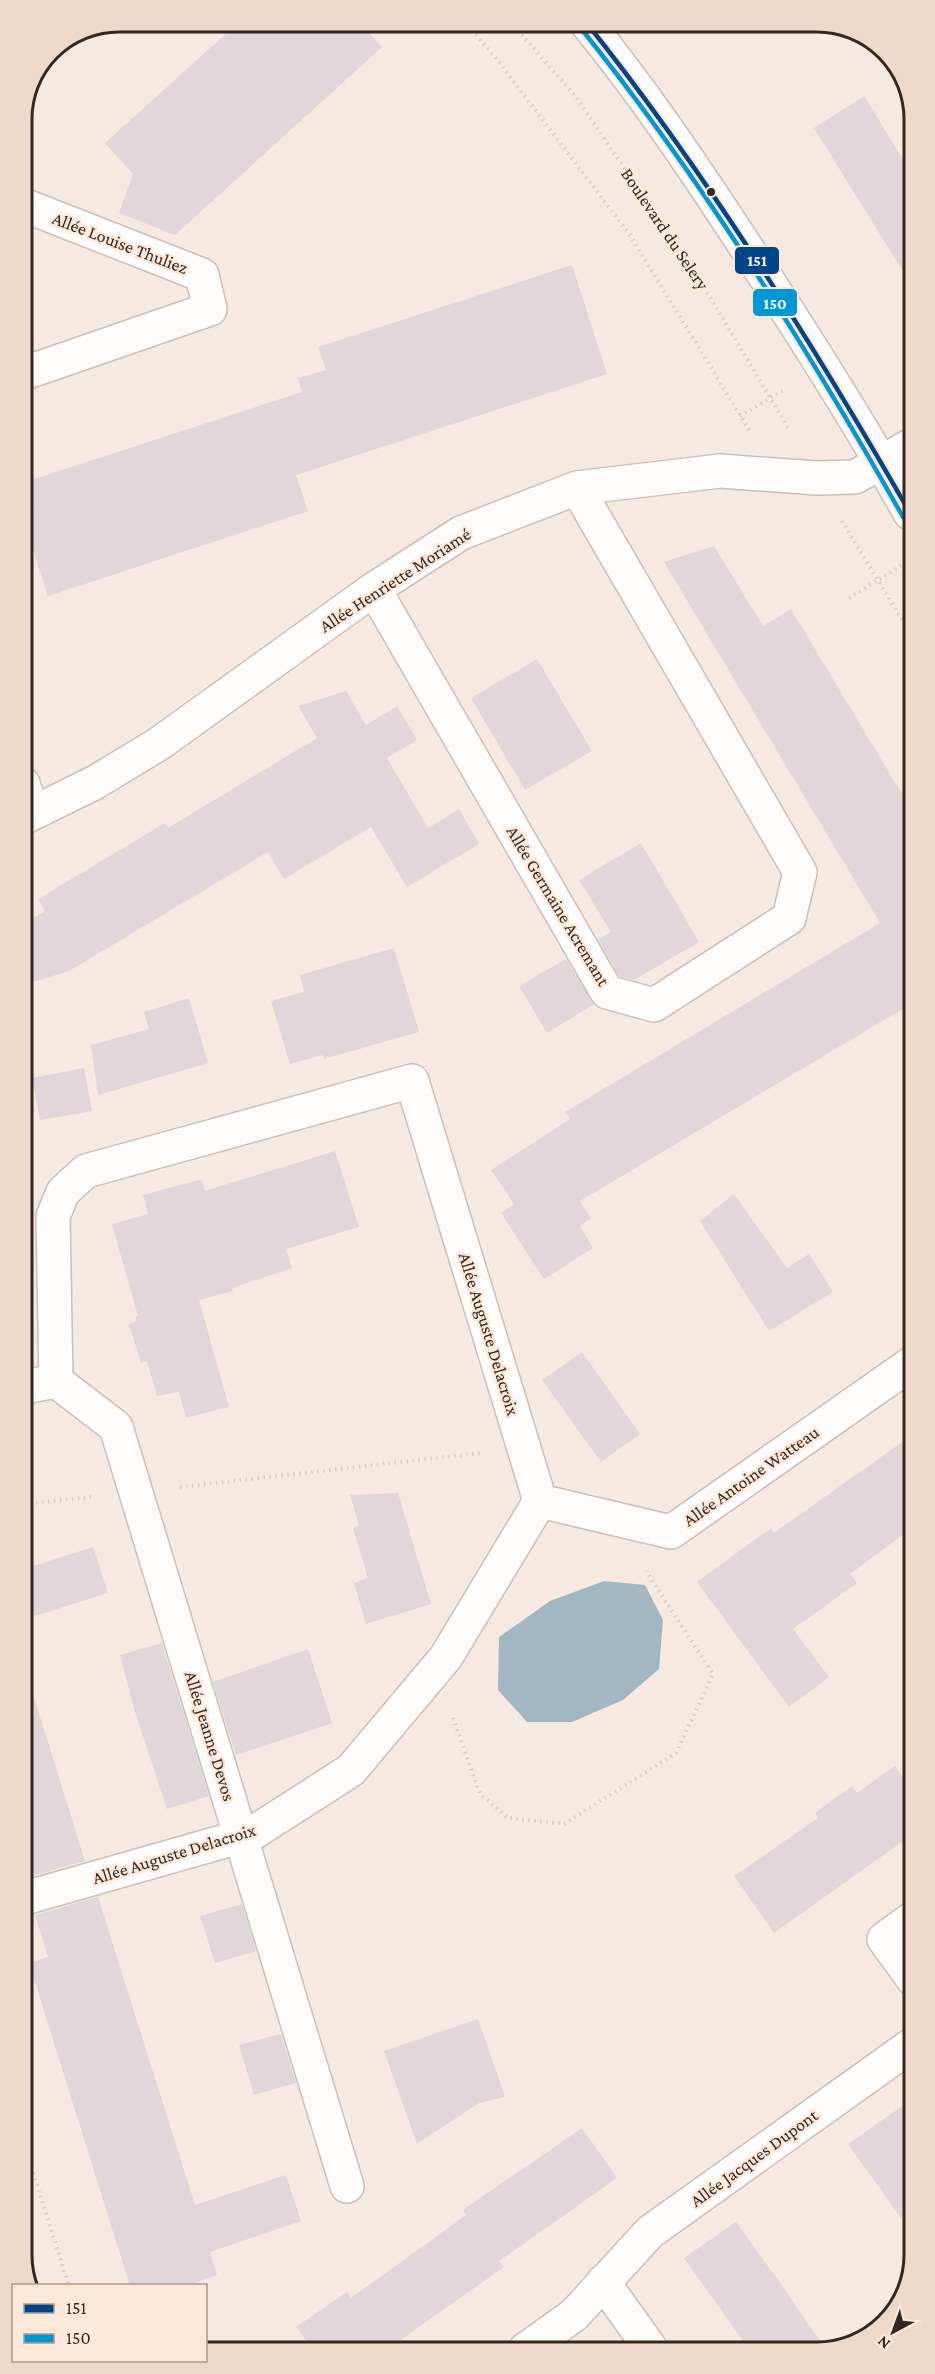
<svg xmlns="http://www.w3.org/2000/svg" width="935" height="2374" font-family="'Crimson Pro',serif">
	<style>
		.water { fill: #a3b7c2 }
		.building { fill: #e1d6d9 }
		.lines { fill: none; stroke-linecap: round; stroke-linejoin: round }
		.minor-casing { stroke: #cac0b8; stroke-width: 36 }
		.path { stroke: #d2cdca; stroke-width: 4; stroke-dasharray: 1.5 4.5; stroke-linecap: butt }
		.minor { stroke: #fefcfa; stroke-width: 33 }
		.bus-1-casing { stroke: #fee8d9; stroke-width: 9 }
		.bus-2-casing { stroke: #fee8d9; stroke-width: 9 }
		.bus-1 { stroke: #004687; stroke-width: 4.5 }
		.bus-2 { stroke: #0098d4; stroke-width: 4.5 }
		.bus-dot { fill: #322821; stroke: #fee8d9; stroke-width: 2 }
		.labels { text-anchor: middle; stroke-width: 5; stroke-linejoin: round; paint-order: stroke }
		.street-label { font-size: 18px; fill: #322821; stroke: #fee8d9 }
		.rim { fill: none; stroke: #322821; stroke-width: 3 }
		.line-badge { stroke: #fee8d9; stroke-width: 2 }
		.badge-label { font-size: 16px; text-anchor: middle; font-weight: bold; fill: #fff }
	</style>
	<rect width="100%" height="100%" fill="#f6e9e1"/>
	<path class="water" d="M604 1581 645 1585 663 1620 659 1669 623 1700 572 1722H527L498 1690 499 1637 550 1601Z"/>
	<path class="building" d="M240 21H359L382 47 175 235 119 213 133 174 105 143Z
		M864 96 909 169V281L814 128Z
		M572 265 607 374 296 475 308 511 48 596 22 516V514L34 510 25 482 302 392 298 378 326 370 318 347Z
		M714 546 763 626 791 609 911 809V1004L580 1201 591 1218 580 1226 593 1248 544 1279 501 1213 514 1204 491 1170 570 1119 565 1112 880 923 664 562Z
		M537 659 592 751 525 790 471 698Z
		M346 691 366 725 397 706 417 740 387 758 428 828 459 809 479 844 407 887 371 827 284 879 268 852 69 971 23 985V924L45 911 38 899 165 823 168 828 317 738 298 706Z
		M641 843 699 942 634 980 619 976 598 939 611 932 579 880Z
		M394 948 419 1032 324 1059 323 1055 290 1064 271 1001 304 992 300 975Z
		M566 959 594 1004 547 1033 519 986Z
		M189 998 208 1063 98 1095 91 1045 149 1029 144 1012Z
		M84 1068 92 1111 40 1120 32 1078Z
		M335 1151 359 1227 286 1249 292 1268 232 1288 233 1291 199 1300 229 1407 186 1418 179 1392 157 1396 147 1361 141 1363 129 1324 137 1321 135 1317 138 1316 112 1224 148 1214 143 1195 202 1179 205 1191Z
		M734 1194 787 1268 809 1254 833 1292 769 1331 700 1221Z
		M582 1352 640 1434 601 1462 542 1380Z
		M912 1435V1528L850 1574 857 1583 793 1629 829 1677 789 1707 697 1582 771 1528 774 1533Z
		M398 1493 431 1604 366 1624 354 1583 368 1578 353 1528 359 1525 350 1495Z
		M93 1547 108 1593 25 1619 24 1569Z
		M162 1643 209 1796 167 1809 134 1709 120 1655Z
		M308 1649 332 1723 236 1755 213 1682Z
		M33 1694 85 1861 25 1878V1695Z
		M895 1766 913 1791V1834L774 1933 734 1876 818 1818 815 1813 852 1786 857 1793Z
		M98 1897 195 2205 286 2175 301 2221 210 2252 217 2275 186 2286H130L29 1963 48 1957 35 1915Z
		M242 1904 256 1951 215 1963 200 1916Z
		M478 2019 505 2097 479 2103 417 2144 384 2051Z
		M281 2034 296 2083 254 2095 239 2045Z
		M914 2098V2236L848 2144Z
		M582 2128 617 2178 499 2261 504 2267 385 2351H314L296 2327 347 2292 351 2298 466 2215 463 2210Z
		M736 2222 778 2280 825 2348 749 2349 684 2258Z"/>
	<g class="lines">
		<defs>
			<path id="minor" d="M585 21C641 89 690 162 738 235 798 326 857 418 910 513
				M21 204 202 275 210 309 22 374
				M374 589 607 992 654 1005 789 918 800 872 577 488
				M23 784 33 813
				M23 818 96 782 160 743 374 589 461 533 577 488 720 471 817 478 855 477 910 446
				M56 1381 116 1427 347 2186
				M24 1387 56 1381 53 1216 63 1192 86 1171 412 1081 540 1501 446 1657 351 1770 253 1833 25 1898
				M540 1501 671 1532 912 1363
				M913 1918 884 1939 913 1979
				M603 2282 651 2349
				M525 2350 574 2315 650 2232 913 2044"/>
		</defs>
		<use href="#minor" class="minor-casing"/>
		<path class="path" d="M464 21 495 57 630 235 749 430
			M510 21 576 97 696 274 790 431
			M740 416 786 389
			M842 521 910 633
			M849 598 910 560
			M180 1487 480 1453
			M24 1504 92 1497
			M453 1718 480 1794 508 1818 564 1824 676 1753 713 1674 646 1571
			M26 2150 69 2286"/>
		<use href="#minor" class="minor"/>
		<defs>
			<path id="bus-1" d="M585 21C706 172 814 345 910 513"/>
			<path id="bus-2" d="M579 26C700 176 808 349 903 517"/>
		</defs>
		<use href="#bus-1" class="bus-1-casing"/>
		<use href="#bus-2" class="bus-2-casing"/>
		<use href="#bus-1" class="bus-1"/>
		<use href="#bus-2" class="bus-2"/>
	</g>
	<circle class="bus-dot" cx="711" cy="192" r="5"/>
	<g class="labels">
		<g class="street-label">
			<text transform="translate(665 229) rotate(56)" y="6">Boulevard du Selery</text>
			<text transform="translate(120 243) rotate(21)" y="6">Allée Louise Thuliez</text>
			<text transform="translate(395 580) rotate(-33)" y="6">Allée Henriette Moriamé</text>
			<text transform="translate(558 906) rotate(59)" y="6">Allée Germaine Acremant</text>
			<text transform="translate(489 1334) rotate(73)" y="6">Allée Auguste Delacroix</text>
			<text transform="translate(751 1476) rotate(-35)" y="6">Allée Antoine Watteau</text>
			<text transform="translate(210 1736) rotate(73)" y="6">Allée Jeanne Devos</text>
			<text transform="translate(174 1854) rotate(-17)" y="6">Allée Auguste Delacroix</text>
			<text transform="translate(754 2158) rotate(-36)" y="6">Allée Jacques Dupont</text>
		</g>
	</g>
	<path d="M0 0H935V2374H0ZM119 32H817A87 87 0 0 1 904 119V2255A87 87 0 0 1 817 2342H119A87 87 0 0 1 32 2255V119A87 87 0 0 1 119 32Z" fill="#eed9ca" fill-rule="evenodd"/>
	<path class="rim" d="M119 32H817A87 87 0 0 1 904 119V2255A87 87 0 0 1 817 2342H119A87 87 0 0 1 32 2255V119A87 87 0 0 1 119 32Z"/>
	<g class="line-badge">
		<rect x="734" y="246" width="46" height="29" rx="6" fill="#004687"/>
		<rect x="752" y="288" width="46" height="29" rx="6" fill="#0098d4"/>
	</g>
	<g class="badge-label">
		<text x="757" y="266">151</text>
		<text x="775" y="309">150</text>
	</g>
	<rect x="12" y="2284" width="195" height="78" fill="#fee8d9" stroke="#ac9b8f" stroke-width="1.5"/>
	<rect x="24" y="2304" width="30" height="9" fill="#004687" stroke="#ac9b8f" stroke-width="1.5"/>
	<text x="66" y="2314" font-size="18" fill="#322821">151</text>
	<rect x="24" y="2334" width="30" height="9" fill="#0098d4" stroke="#ac9b8f" stroke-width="1.5"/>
	<text x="66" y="2344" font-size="18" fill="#322821">150</text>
	<g transform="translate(893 2332) rotate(221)" stroke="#fee8d9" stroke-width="4.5" paint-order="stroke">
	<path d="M0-4.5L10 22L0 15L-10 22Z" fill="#322821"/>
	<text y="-9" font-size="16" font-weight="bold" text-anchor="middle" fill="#322821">N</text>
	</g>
</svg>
